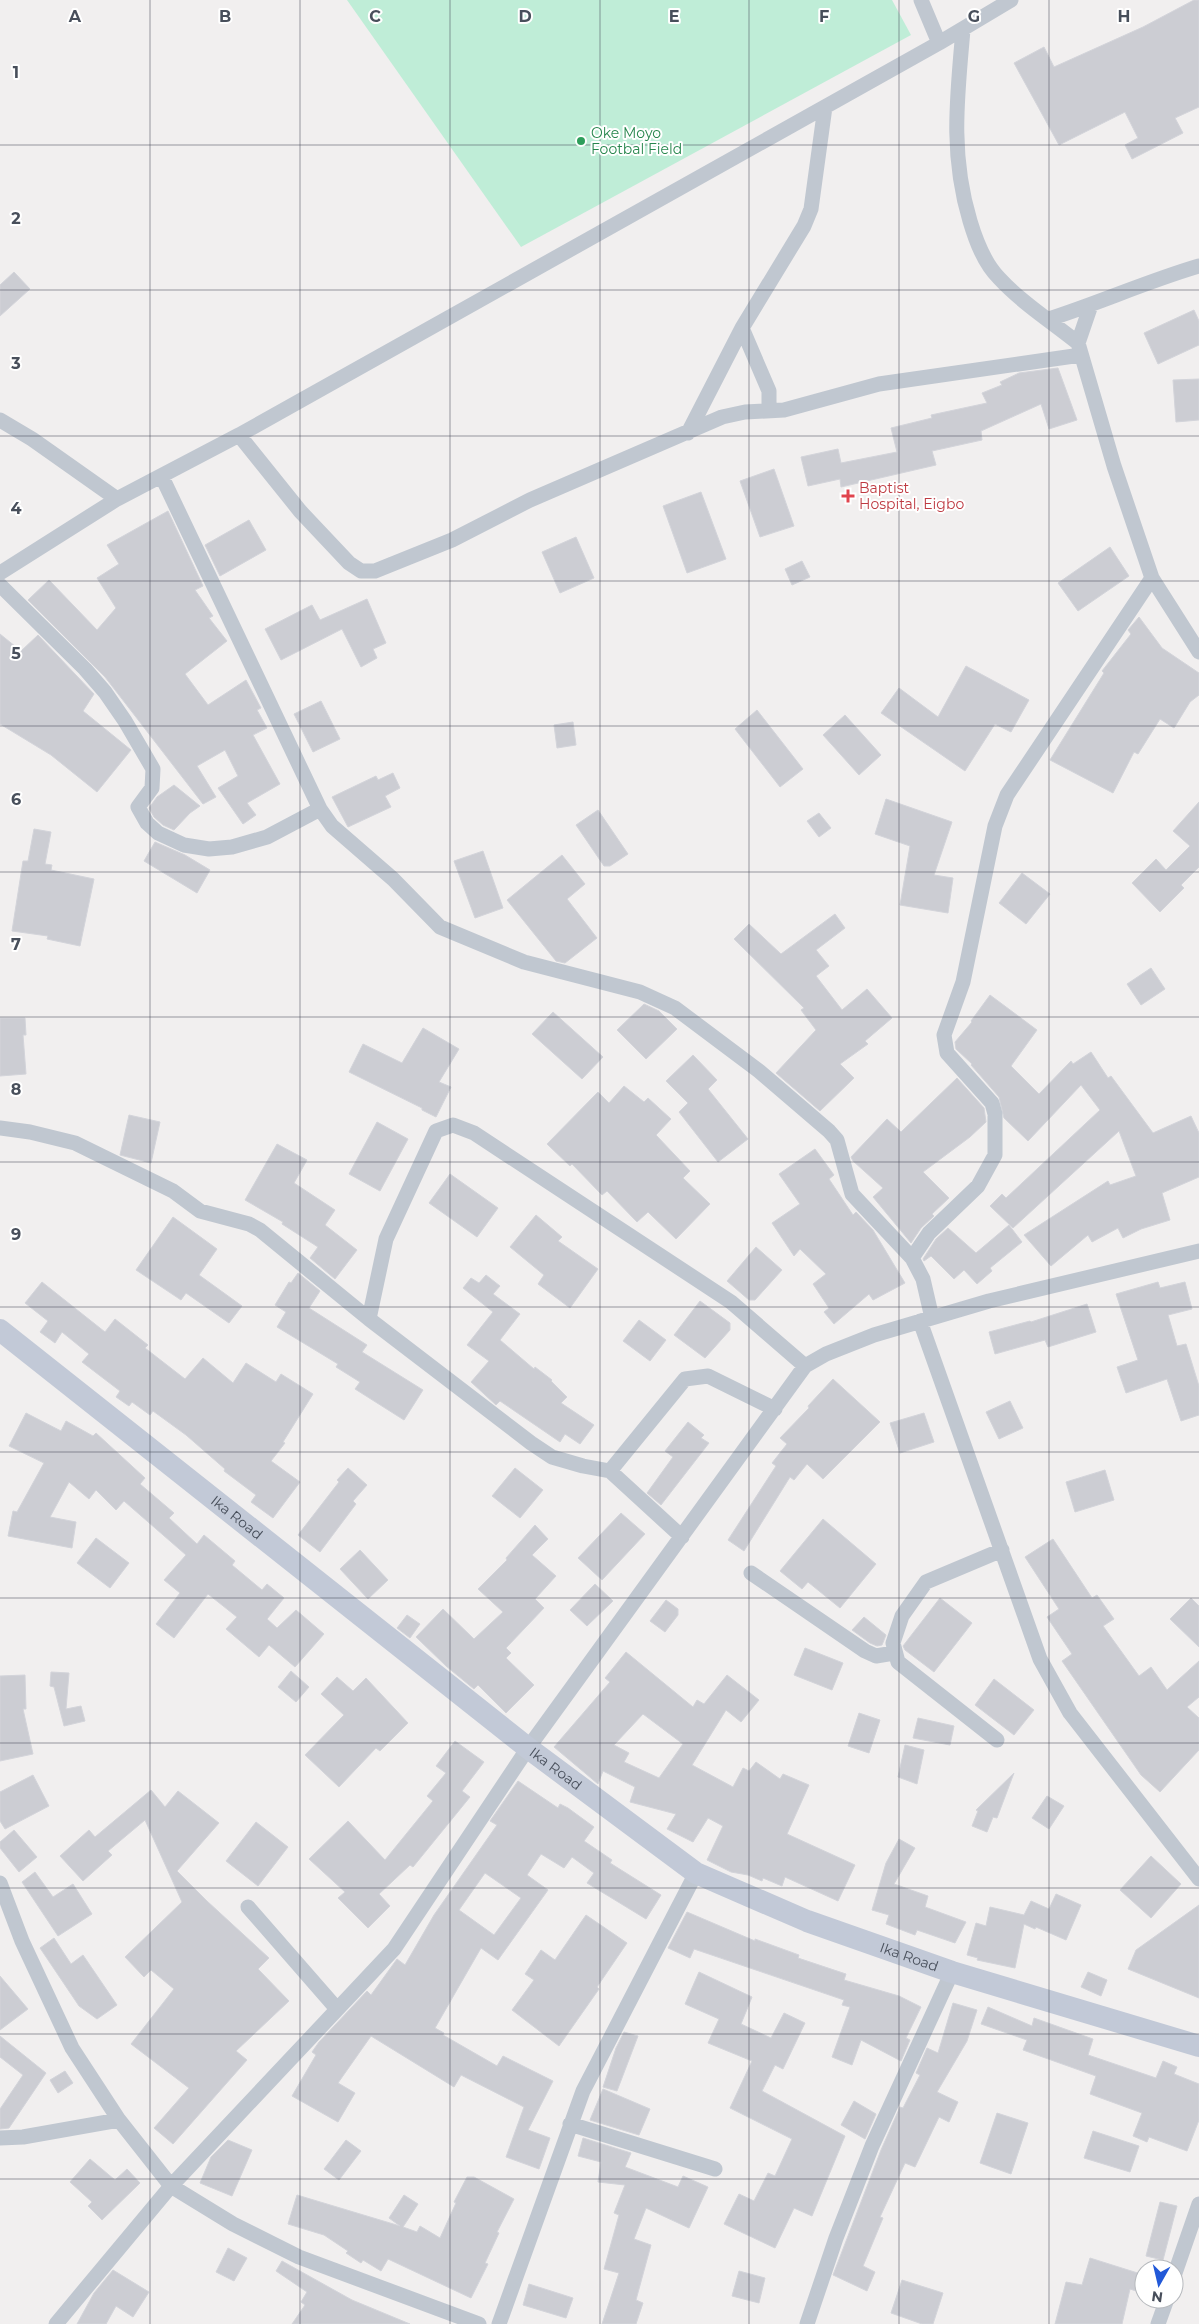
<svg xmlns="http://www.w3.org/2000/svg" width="1199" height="2324" font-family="Montserrat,sans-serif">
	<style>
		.green { fill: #bfedd7 }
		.building { fill: #cccdd3; stroke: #d3d4da; fill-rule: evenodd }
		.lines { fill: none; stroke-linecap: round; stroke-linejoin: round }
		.street { stroke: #c0c7d0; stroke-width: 15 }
		.secondary { stroke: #c2c9d7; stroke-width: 22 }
		.grid { fill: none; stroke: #484f5b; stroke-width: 1; stroke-opacity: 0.55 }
		.leisure-dot { fill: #2e9e5b; stroke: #fff; stroke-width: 2 }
		.health-dot { fill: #e0444e; stroke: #fff; stroke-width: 2 }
		.labels { text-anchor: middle; stroke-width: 4; stroke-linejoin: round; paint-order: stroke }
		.leisure-label { font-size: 14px; fill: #27864d; stroke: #fff; text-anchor: start }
		.health-label { font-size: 14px; fill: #be3a42; stroke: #fff; text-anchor: start }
		.street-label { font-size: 14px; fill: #484f5b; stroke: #fff }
		.grid-label { font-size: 16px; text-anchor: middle; font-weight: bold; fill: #484f5b; stroke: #fff; stroke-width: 4; stroke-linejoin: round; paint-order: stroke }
	</style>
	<rect width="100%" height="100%" fill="#f1efef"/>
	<path class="green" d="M347 0H892L911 35 521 247Z"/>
	<path class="building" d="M1194 0H1199V107L1175 118 1183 133 1132 159 1125 145 1138 138 1125 112 1059 145 1014 63 1044 47 1054 67 1143 27Z
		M14 272 30 289 0 316V285Z
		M1194 310 1199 321V345L1158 364 1144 333Z
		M1058 368 1077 420 1049 429 1041 404 981 431 982 440 932 451 936 465 841 487 840 479 808 486 801 457 838 449 841 463 897 452 891 428 932 418 931 415 987 403 982 393 1002 385 1000 382 1019 373Z
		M1199 379V420L1176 422 1173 380Z
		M774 469 794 526 760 537 740 481Z
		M701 492 726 559 687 573 663 506Z
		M168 511 203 586 195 590 213 616 209 618 227 641 185 674 208 705 246 680 261 708 257 710 267 728 253 735 280 784 247 803 256 815 243 824 218 788 238 776 225 750 197 766 216 797 203 804 105 677 28 600 49 580 97 630 116 608 97 578 119 564 107 545Z
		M249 520 266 550 220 576 205 545Z
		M576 537 594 578 560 593 542 552Z
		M1110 547 1129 576 1078 611 1058 583Z
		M802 561 810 577 792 585 785 569Z
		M367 599 386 643 373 649 377 658 361 667 342 629 281 660 265 629 312 605 320 620Z
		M1139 617 1162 648 1199 673V695L1190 702 1174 728 1160 719 1138 754 1134 752 1113 793 1050 760 1104 673 1102 671 1131 634 1128 630Z
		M0 634 21 651 38 635 94 694 83 711 131 750 97 792 51 755 0 724Z
		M966 666 1029 700 1011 732 995 724 965 771 881 713 899 688 938 717Z
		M321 701 340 739 313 752 294 714Z
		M757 710 803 769 780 787 735 729Z
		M845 715 881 755 859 775 823 735Z
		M573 722 576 745 557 748 554 725Z
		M393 773 400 788 385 796 391 807 348 827 332 797 376 776 378 780Z
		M174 785 200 806 190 813 174 830 163 825 154 817 149 808 157 797Z
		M886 799 952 822 934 875 953 878 948 913 900 905 910 846 875 834Z
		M1199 802V867L1181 885 1184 888 1160 912 1132 883 1156 859 1166 870 1190 846 1173 831Z
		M598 810 628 854 610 866H604L576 825Z
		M819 813 831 828 819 837 807 821Z
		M34 829 51 832 45 864 52 865 51 870 94 879 80 946 47 939 48 936 12 931 23 861H28Z
		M155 842 185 855 210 870 197 893 144 861Z
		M483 851 503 908 475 918 454 861Z
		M562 855 585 884 567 899 597 938 565 963 556 961 507 900Z
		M1022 873 1050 894 1026 924 999 903Z
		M835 914 845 928 816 950 829 966 816 976 842 1010 867 989 892 1018 865 1041 868 1044 840 1064 854 1078 820 1111 776 1073 816 1030 801 1010 804 1008 734 939 749 924 781 954Z
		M1151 968 1165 989 1141 1005 1127 984Z
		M990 995 1037 1030 1011 1066 1039 1094 1071 1061 1073 1064 1091 1052 1108 1078 1111 1076 1153 1133 1191 1116 1199 1133V1177L1162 1193 1170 1220 1141 1229 1123 1238 1118 1228 1092 1242 1088 1235 1051 1266 1024 1235 1108 1181 1110 1185 1136 1176 1119 1131 1013 1228 990 1206 1002 1194 1006 1198 1100 1110 1081 1085 1028 1141 1004 1118 999 1097 971 1065 972 1064 956 1049 955 1042 972 1022 971 1021Z
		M644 1004 659 1011 677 1029 646 1059 617 1030Z
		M553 1012 603 1057 582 1079 532 1034Z
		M0 1018H25L26 1035H23L26 1074 0 1076Z
		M423 1028 459 1049 439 1082 451 1087 436 1117 422 1110V1108L349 1072 363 1044 402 1063Z
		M693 1055 717 1080 708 1089 748 1139 718 1162 679 1112 688 1103 666 1081Z
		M957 1078 984 1108 986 1122 970 1137 923 1172 949 1198 932 1214 934 1216 921 1228 911 1243 873 1197 883 1188 853 1161 851 1157 887 1119 901 1132Z
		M624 1086 644 1102 648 1098 671 1119 656 1135 690 1171 683 1178 710 1204 676 1239 648 1212 637 1222 607 1191 602 1195 572 1164 570 1166 547 1144 598 1092 609 1103Z
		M129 1115 160 1122 151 1163 120 1155Z
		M377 1122 408 1139 380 1191 349 1174Z
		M277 1144 307 1160 294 1183 335 1210 325 1225 357 1250 335 1279 310 1258 318 1247 282 1224 283 1222 245 1200Z
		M815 1149 834 1175 829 1179 853 1215 856 1212 873 1230 905 1283 873 1300 869 1294 834 1324 824 1312 829 1308 813 1284 826 1274 800 1249 794 1256 772 1223 800 1204 779 1174Z
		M450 1174 498 1208 477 1237 429 1203Z
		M536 1215 562 1237 558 1241 598 1269 570 1308 538 1284 544 1275 510 1247Z
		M173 1217 217 1249 199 1275 242 1306 229 1323 186 1293 181 1300 136 1270Z
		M1009 1225 1022 1242 990 1268 992 1271 977 1284 964 1270 954 1279 931 1256 924 1261 923 1259 936 1239 948 1228 976 1253Z
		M756 1247 782 1270 755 1300H749L727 1281Z
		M298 1273 320 1291 309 1308 367 1345 362 1352 423 1390 404 1420 355 1389 360 1382 336 1367 338 1364 277 1327 286 1312 275 1305 289 1282 291 1283Z
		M486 1275 500 1286 493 1294 520 1314 500 1340 534 1369 535 1367 552 1380 551 1381 567 1397 561 1403 594 1425 580 1444 565 1434 560 1442 500 1401 496 1405 471 1382 489 1361 467 1345 493 1312 463 1288 471 1278 479 1283Z
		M42 1282 105 1332 115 1319 148 1345 145 1348 185 1379 203 1358 233 1383 246 1363 276 1382 281 1374 313 1394 283 1442 285 1443 271 1461 300 1482 273 1518 251 1502 256 1495 224 1471 225 1469 186 1435 153 1411 150 1415 132 1402 129 1406 116 1397 120 1391 82 1362 89 1354 62 1332 55 1343 40 1332 48 1321 25 1303Z
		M1158 1282 1160 1288 1185 1282 1192 1309 1168 1315 1177 1346 1186 1344 1199 1386V1415L1181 1421 1167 1379 1126 1393 1117 1367 1138 1360 1116 1294Z
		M700 1301 730 1323V1330L705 1358 674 1335Z
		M1087 1304 1096 1332 1048 1347 1045 1340 995 1354 989 1332 1030 1321 1031 1322Z
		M639 1320 666 1340 650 1361 623 1341Z
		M833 1379 880 1422 823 1479 807 1464 794 1480 790 1477 744 1551 728 1540 776 1466 772 1463 787 1444 780 1438 809 1408 808 1406Z
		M1010 1401 1023 1428 999 1439 986 1412Z
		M26 1413 61 1431 66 1421 93 1436 96 1433 145 1478 140 1484 174 1513 169 1518 197 1544 204 1535 235 1561 232 1565 262 1590 267 1584 284 1598 267 1619 277 1628 296 1610 324 1634 295 1667 269 1645 259 1657 226 1629 237 1617 208 1594 174 1638 156 1624 180 1593 164 1580 186 1555 124 1501 116 1510 96 1490 89 1499 69 1482 50 1517 76 1522 72 1548 8 1536 13 1511 17 1512 44 1463 9 1446Z
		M924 1413 934 1442 900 1453 890 1423Z
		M688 1422 704 1435 701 1438 709 1443 661 1505 647 1493 673 1457 665 1451Z
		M348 1468 367 1485 353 1501 356 1504 320 1552 298 1535 339 1482 337 1480Z
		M515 1468 543 1490 520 1518 492 1496Z
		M1105 1470 1114 1500 1075 1512 1066 1482Z
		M621 1513 645 1534 602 1580 578 1558Z
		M823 1519 876 1564 840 1608 808 1582 802 1589 780 1571Z
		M535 1525 548 1539 532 1555 556 1576 535 1599 544 1608 506 1648 511 1653 506 1658 534 1685 506 1713 478 1685 474 1689 446 1666 416 1637 443 1609 474 1639 503 1612 478 1589 507 1560 506 1558Z
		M96 1538 129 1563 110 1588 77 1563Z
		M1053 1539 1092 1598 1097 1595 1114 1619 1103 1626 1139 1676 1151 1667 1167 1690 1199 1661V1697L1187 1707 1199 1718V1750L1160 1792 1141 1775 1062 1661 1072 1654 1047 1617 1059 1609 1025 1557Z
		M360 1550 388 1580 368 1599 340 1569Z
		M595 1584 613 1601 587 1626 570 1610Z
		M940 1598 972 1623 934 1672 905 1650 903 1646Z
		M1191 1598 1199 1606V1647L1170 1619Z
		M666 1600 678 1609V1615L665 1632 650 1621Z
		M407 1615 420 1624 410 1638 397 1628Z
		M864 1617 886 1635 882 1645 877 1646 870 1643 852 1630Z
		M805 1648 843 1663 832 1690 794 1675Z
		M626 1652 693 1707 697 1700 704 1704 727 1675 759 1700 741 1722 726 1710 692 1765 733 1787 743 1768 749 1771 756 1762 780 1779 783 1774 809 1785 787 1834 855 1865 838 1901 785 1877 782 1886 763 1878 762 1881 748 1875 731 1872 707 1860 723 1826 708 1818 693 1842 667 1829 676 1814 630 1802 635 1787 603 1771 598 1784 554 1747 610 1682 605 1678ZM643 1714 683 1744 659 1778 624 1762 629 1753 614 1745Z
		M291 1671 309 1687 296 1702 278 1687Z
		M51 1672 69 1673 66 1709 81 1706 85 1721 64 1726 54 1687 50 1686Z
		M25 1675 26 1709H23L33 1754 0 1761V1676Z
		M337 1677 353 1691 366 1678 408 1723 380 1751 376 1748 339 1787 305 1755 344 1715 321 1694Z
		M994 1679 1034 1710 1014 1735 975 1705Z
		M859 1713 880 1720 869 1753 848 1746Z
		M918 1718 954 1726 950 1745 913 1738Z
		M455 1741 484 1762 462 1791 470 1797 413 1867 410 1865 379 1894 390 1906 368 1928 338 1898 345 1892 309 1859 348 1821 385 1860 433 1801 427 1796 446 1773 436 1766Z
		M905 1745 924 1750 917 1784 898 1777Z
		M1014 1773 997 1818 993 1817 987 1832 972 1826 978 1811 976 1810Z
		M33 1775 49 1806 5 1829 0 1821V1792Z
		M518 1781 558 1808 560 1804 568 1808 594 1827 584 1841 612 1860 610 1863 661 1895 646 1919 587 1883 594 1873 572 1857 564 1868 541 1854 527 1875 548 1890 498 1960 481 1948 435 2028 444 2033 443 2035 497 2066 503 2056 553 2081 528 2130 550 2138 539 2169 506 2157 524 2107 461 2075 454 2087 371 2036 338 2083 355 2093 338 2122 292 2096 316 2055 312 2052 319 2042 367 1991 371 1995 397 1959 405 1965 434 1915 497 1825 490 1821ZM485 1873 521 1898 494 1935 459 1910Z
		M151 1790 165 1807 178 1791 219 1823 177 1871 207 1901 269 1958 258 1969 289 2001 236 2051 247 2060 173 2144 154 2128 189 2088 131 2044 174 1989 151 1970 144 1977 125 1957 182 1902 145 1820 108 1851 112 1855 83 1881 60 1856 89 1830 95 1837Z
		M1047 1796 1064 1806 1049 1829 1032 1818Z
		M256 1822 288 1847 258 1886 226 1861Z
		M14 1830 37 1857 19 1872 0 1848V1842Z
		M899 1839 915 1848 894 1884 928 1896 925 1907 966 1922 955 1943 917 1930 915 1935 886 1924 889 1915 872 1910 886 1863Z
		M1151 1856 1181 1884 1151 1918 1120 1890Z
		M35 1872 53 1897 73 1884 92 1914 58 1936 22 1882Z
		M1056 1894 1081 1905 1066 1940 1036 1927 1035 1929 1024 1924 1015 1968 977 1960 978 1958 967 1955 976 1923 986 1926 990 1907 1024 1915 1031 1901 1049 1909Z
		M1199 1905V1998L1128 1969 1136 1950Z
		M687 1912 755 1941V1939L799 1955 798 1958 846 1974 844 1980 899 1996 921 2007 906 2038 910 2040 901 2061 861 2040 852 2065 832 2057 850 2007 842 2005 844 2000 694 1949 690 1958 668 1948Z
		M586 1915 627 1943 597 1987 599 1989 559 2046 512 2010 534 1980 525 1974 541 1950 555 1960Z
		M54 1938 71 1964 83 1955 117 2005 97 2019 79 2006 40 1948Z
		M699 1972 752 1997 741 2024 771 2038 784 2013 805 2023 783 2069 775 2065 762 2091 845 2136 812 2216 794 2208 775 2248 724 2224 739 2194 754 2201 768 2173 775 2176 792 2139 730 2108 752 2061 708 2043 719 2019 685 2004Z
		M1088 1972 1107 1980 1101 1996 1081 1987Z
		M0 1976 28 2009 0 2030Z
		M953 2003 977 2010 967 2041 937 2092 958 2102 949 2122 939 2117 915 2167 905 2163 880 2217 883 2218 863 2266 875 2272 867 2291 833 2275 881 2150 900 2107 903 2108 920 2075 916 2073 927 2048 938 2053Z
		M988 2007 1032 2026 1034 2018 1093 2039 1088 2055 1156 2078 1163 2061 1177 2067 1174 2074 1199 2084V2120L1187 2151 1149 2137 1147 2142 1133 2136 1142 2113 1090 2094 1096 2076 1023 2050 1027 2040 981 2024Z
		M624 2032 638 2036 617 2091 603 2087 616 2048Z
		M0 2036 46 2073 9 2128 0 2129V2109L23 2075 0 2057Z
		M65 2071 73 2083 58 2093 50 2080Z
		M603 2089 650 2109 639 2135 590 2120Z
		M854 2101 876 2114 865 2139 841 2125Z
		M997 2113 1028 2123 1011 2174 980 2163Z
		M1093 2131 1139 2146 1130 2172 1084 2158Z
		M583 2138 631 2153 625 2167 678 2187 683 2176 708 2187 689 2228 646 2208 634 2239 651 2245 636 2300 643 2303 636 2324H602L619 2273 604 2269 619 2215 614 2213 625 2185 598 2182 601 2162 578 2156Z
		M228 2140 252 2150 232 2196 200 2183 211 2157Z
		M346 2140 361 2151 339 2180 324 2169Z
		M90 2159 115 2180 127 2169 140 2183 102 2220 88 2206 92 2202 70 2182Z
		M467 2177H474L514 2199 497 2232 499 2233 485 2263 488 2264 471 2298 388 2259 381 2271 363 2260 361 2263 346 2253 348 2251 324 2235 288 2224 297 2195 400 2226 389 2218 404 2195 418 2204 403 2227 417 2232 420 2226 440 2238 456 2203 454 2202Z
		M1160 2202 1177 2206 1163 2260 1146 2256Z
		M228 2248 247 2258 234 2281 216 2272Z
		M1090 2258 1144 2275 1139 2292 1130 2289 1122 2324H1055L1066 2282 1082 2285Z
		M282 2261 352 2300 410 2324H292L305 2305 301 2302 307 2292 276 2271Z
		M113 2270 149 2292 133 2317 116 2306 106 2324H77L94 2293Z
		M739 2271 765 2278 759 2303 732 2296Z
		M902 2280 943 2293 933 2324H922L891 2313Z
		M529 2284 573 2298 566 2318 523 2305Z"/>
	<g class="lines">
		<path class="street" d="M921 0 939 43
			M963 30C957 98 950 155 970 221 976 241 984 263 999 278 1022 303 1052 322 1078 343
			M1091 305 1078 343 1114 466 1152 578 1199 652
			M1049 319C1099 303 1148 281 1199 266
			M742 328 769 391V410
			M0 420 32 439 117 499
			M688 433 742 328 804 226 811 209 825 107
			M239 435 300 511 349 563 361 571H375L452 540 530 500 722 417 745 412 784 410 879 384 1081 355
			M162 477 320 809 332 826 393 879 440 927 524 962 640 992 675 1008 759 1071 829 1131 837 1140 852 1194 912 1258 923 1279 932 1318
			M0 573 117 499 239 435 939 43 1011 0
			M0 585 85 669 105 692 125 721 153 769 152 788 138 807 147 823 158 833 184 845 209 849 232 847 267 837 320 809
			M0 1128 30 1132 75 1143 173 1191 200 1211 249 1224 260 1230 369 1319 531 1443 552 1457 583 1466 610 1471 682 1537
			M912 1258 929 1233 978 1186 995 1155V1114L992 1103 947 1053 944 1035 963 982 995 826 1007 795 1152 578
			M369 1319 386 1239 436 1131 453 1125 474 1133 731 1302 805 1366
			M920 1321 1040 1659 1070 1713 1199 1879
			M610 1471 685 1379 708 1376 775 1409
			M751 1573 865 1651 876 1656 894 1653
			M997 1740 898 1662 893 1643 902 1616 926 1582 1002 1550
			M0 1883 22 1941 72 2048 119 2120 171 2186 233 2224 299 2257 479 2324
			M248 1907 337 2009
			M570 2124 715 2169
			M0 2138 23 2137 119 2120
			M1174 2276 1199 2204
			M56 2324 171 2186 394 1949 528 1748 805 1366 826 1354 874 1335 989 1301 1199 1251
			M499 2324 583 2091 696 1873
			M807 2324 836 2238 872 2146 952 1972
			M1158 2324 1167 2299"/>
		<path class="secondary" id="s1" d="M0 1330 528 1748 696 1873 807 1921 952 1972 1199 2046"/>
	</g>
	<path class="grid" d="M150 0V2324M300 0V2324M450 0V2324M600 0V2324M749 0V2324M899 0V2324M1049 0V2324M0 145H1199M0 290H1199M0 436H1199M0 581H1199M0 726H1199M0 872H1199M0 1017H1199M0 1162H1199M0 1307H1199M0 1452H1199M0 1598H1199M0 1743H1199M0 1888H1199M0 2034H1199M0 2179H1199"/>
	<circle class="leisure-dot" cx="581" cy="141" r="5"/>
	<path class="health-dot" d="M845.5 488.5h5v5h5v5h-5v5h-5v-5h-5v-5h5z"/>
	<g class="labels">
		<g class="leisure-label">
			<text x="591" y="138">Oke Moyo<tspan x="591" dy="16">Footbal Field</tspan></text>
		</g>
		<g class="health-label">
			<text x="859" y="493">Baptist<tspan x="859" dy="16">Hospital, Eigbo</tspan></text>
		</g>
		<g class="street-label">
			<text dy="5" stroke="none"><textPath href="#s1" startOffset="302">Ika Road</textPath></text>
			<text dy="5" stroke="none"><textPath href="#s1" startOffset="708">Ika Road</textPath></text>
			<text dy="5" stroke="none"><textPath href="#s1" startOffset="1112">Ika Road</textPath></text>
		</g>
	</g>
	<g class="grid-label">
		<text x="75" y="22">A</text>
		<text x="225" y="22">B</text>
		<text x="375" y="22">C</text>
		<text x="525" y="22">D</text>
		<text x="674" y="22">E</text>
		<text x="824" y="22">F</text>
		<text x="974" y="22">G</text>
		<text x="1124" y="22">H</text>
		<text x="16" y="78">1</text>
		<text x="16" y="224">2</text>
		<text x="16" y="369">3</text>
		<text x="16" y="514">4</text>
		<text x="16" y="659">5</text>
		<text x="16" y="805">6</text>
		<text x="16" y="950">7</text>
		<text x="16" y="1095">8</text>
		<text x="16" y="1240">9</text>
	</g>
	<g transform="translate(1159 2284) rotate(188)"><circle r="24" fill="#ffffff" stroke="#b6b9bd"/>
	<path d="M0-4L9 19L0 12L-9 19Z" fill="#2259d8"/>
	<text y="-8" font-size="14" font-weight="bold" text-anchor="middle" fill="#484f5b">N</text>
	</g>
</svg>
